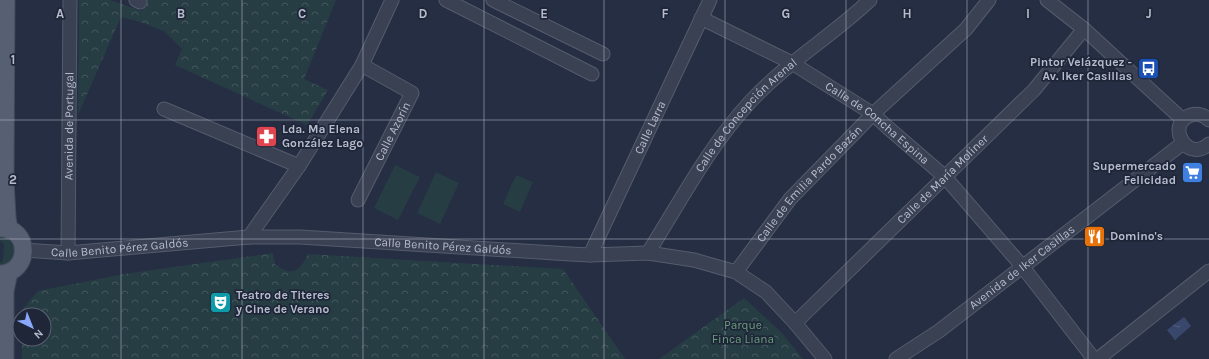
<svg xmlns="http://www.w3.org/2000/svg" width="1209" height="359" font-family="Karla,sans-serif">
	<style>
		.green { fill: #273d44 }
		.park { fill: url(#park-crowns) }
		.water { fill: url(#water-ripples) }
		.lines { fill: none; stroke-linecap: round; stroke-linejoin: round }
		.minor-casing { stroke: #545c6d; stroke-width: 15 }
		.major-casing { stroke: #434a5c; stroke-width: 19 }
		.minor { stroke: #394153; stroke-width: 13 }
		.major { stroke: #575f73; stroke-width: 17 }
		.grid { fill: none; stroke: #b6bccd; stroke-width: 1; stroke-opacity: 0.55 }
		.labels { text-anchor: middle; stroke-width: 3.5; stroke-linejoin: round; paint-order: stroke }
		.poi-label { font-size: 12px; font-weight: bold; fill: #b6bccd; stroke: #1e2638; text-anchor: start }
		.street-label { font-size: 12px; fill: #b6bccd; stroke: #1e2638 }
		.park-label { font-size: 12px; fill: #6c9f7e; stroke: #1e2638 }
		.grid-label { font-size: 13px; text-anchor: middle; font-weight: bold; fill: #b6bccd; stroke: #1e2638; stroke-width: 3.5; stroke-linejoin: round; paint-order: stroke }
	</style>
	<defs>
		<pattern id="park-crowns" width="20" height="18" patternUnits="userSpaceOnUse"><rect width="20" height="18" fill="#273d44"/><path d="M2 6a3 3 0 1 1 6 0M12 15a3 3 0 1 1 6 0" fill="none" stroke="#44575e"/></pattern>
		<pattern id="water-ripples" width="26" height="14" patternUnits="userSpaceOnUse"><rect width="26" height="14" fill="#38476b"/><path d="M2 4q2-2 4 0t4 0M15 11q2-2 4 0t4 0" fill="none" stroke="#53607f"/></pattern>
	</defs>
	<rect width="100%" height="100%" fill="#252e43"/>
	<path class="green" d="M395 165 420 177 398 220 374 208Z
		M436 172 459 183 440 224 417 213Z
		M516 175 533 182 520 212 503 204Z
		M0 236C18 238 17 250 11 263L0 267V263L3 260 4 244 0 241Z"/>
	<path class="park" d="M79 0H110L142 11 147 0H336L304 79 328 90 307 125 175 65 182 49 164 31 137 21 121 17 78 115Z
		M273 253 275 264C291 277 300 272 308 254L563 269 625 359H22V339H44V315H22V310L38 291 124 274Z
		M744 298 781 332 803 359H659Z"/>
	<path class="water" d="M1184 317 1191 326 1175 340 1167 330Z"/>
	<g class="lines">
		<defs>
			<g id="minor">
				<path d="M136 0 140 2"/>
				<path d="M446 0 592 74"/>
				<path d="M493 0 603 54"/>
				<path d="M1047 0 1084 29 1183 120"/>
				<path id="s1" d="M701 18 792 63 873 114 886 126 945 177 1022 266 1094 359"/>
				<path d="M164 109 299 166"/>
				<path d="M1209 120C1204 115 1198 113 1191 115 1165 123 1186 164 1209 144"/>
				<path id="s2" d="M358 200 412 93 362 65"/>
				<path d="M249 237 299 166 362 65 392 0"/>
				<path id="s3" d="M24 250 68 253 249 237H300L570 254 590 255 648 253 694 260 736 272 766 292 795 323 825 359"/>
				<path id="s4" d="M68 253 70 0"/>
				<path id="s5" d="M648 253C680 202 709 146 750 102 786 63 832 36 870 0"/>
				<path id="s6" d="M590 255 710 0"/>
				<path id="s7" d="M736 272 790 199 873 114 966 29 989 0"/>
				<path id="s8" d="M795 323 1034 90 1084 29"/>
				<path id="s9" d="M896 359 939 331 1183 143"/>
				<path d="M1098 359 1209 271"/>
			</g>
			<path id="major" d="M6 0 5 180 7 217 9 230
				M0 228C31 227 31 273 0 274
				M5 359V291L9 272"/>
		</defs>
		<use href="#minor" class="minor-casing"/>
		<use href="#major" class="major-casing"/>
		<use href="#minor" class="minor"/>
		<use href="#major" class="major"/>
	</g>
	<path class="grid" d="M121 0V359M242 0V359M363 0V359M484 0V359M604 0V359M725 0V359M846 0V359M967 0V359M1088 0V359M0 120H1209M0 239H1209"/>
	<defs>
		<symbol id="bus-square" viewBox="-11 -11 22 22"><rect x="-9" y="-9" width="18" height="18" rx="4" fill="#1a4fb4" stroke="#1e2638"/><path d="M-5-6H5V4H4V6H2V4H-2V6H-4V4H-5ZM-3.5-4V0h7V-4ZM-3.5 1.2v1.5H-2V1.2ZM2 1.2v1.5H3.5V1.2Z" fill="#fff"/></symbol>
		<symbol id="pharmacy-square" viewBox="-11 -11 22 22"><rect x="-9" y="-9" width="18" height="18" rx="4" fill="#e0444e" stroke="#1e2638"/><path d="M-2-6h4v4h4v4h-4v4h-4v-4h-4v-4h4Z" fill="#fff"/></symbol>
		<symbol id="supermarket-square" viewBox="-11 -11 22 22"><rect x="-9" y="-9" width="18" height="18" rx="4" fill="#3f7fe0" stroke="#1e2638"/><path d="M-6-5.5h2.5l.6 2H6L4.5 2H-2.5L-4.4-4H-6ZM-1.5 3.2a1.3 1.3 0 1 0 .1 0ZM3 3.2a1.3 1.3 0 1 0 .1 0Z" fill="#fff"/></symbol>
		<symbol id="restaurant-square" viewBox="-11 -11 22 22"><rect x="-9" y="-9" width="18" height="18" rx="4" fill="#e8710a" stroke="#1e2638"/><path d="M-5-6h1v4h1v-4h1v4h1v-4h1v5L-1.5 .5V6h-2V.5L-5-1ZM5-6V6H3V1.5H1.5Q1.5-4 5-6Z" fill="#fff"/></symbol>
		<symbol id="theatre-square" viewBox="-11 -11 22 22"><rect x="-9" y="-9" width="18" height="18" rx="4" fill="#0f9aa8" stroke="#1e2638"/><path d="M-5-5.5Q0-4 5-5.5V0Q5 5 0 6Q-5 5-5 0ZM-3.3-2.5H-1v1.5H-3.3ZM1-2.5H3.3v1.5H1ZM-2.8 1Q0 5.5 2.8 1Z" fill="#fff"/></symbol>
	</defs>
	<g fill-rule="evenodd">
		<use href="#bus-square" x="1136" y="56" width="25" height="25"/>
		<use href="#pharmacy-square" x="254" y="124" width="25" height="25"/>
		<use href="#supermarket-square" x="1180" y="160" width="25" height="25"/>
		<use href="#restaurant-square" x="1082" y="224" width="25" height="25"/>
		<use href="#theatre-square" x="208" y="290" width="25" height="25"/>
	</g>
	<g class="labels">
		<g class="poi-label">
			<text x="1132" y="66" text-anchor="end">Pintor Velázquez -<tspan x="1132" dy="14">Av. Iker Casillas</tspan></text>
			<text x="282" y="133">Lda. Mª Elena<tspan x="282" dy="14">González Lago</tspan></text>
			<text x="1176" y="170" text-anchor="end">Supermercado<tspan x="1176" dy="14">Felicidad</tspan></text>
			<text x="1110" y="240">Domino's</text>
			<text x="236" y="299">Teatro de Titeres<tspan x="236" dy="14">y Cine de Verano</tspan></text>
		</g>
		<g class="street-label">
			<text dy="4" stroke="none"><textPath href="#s5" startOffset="170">Calle de Concepción Arenal</textPath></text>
			<text dy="4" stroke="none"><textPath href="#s1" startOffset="206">Calle de Concha Espina</textPath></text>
			<text dy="4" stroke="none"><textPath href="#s4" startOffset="127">Avenida de Portugal</textPath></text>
			<text dy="4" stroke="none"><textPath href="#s6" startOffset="141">Calle Larra</textPath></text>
			<text dy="4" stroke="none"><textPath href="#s2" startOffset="77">Calle Azorín</textPath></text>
			<text dy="4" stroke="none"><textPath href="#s8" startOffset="206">Calle de María Moliner</textPath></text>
			<text dy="4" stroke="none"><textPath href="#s7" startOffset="115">Calle de Emilia Pardo Bazán</textPath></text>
			<text dy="4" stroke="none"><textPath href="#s3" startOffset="420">Calle Benito Pérez Galdós</textPath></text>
			<text dy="4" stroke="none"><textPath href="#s3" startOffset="96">Calle Benito Pérez Galdós</textPath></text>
			<text dy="4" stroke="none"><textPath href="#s9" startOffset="156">Avenida de Iker Casillas</textPath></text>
		</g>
		<g class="park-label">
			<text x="743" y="329">Parque<tspan x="743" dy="14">Finca Liana</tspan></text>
		</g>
	</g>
	<g class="grid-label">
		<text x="60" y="18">A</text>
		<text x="181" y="18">B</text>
		<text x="302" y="18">C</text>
		<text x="423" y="18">D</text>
		<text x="544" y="18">E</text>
		<text x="665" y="18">F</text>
		<text x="786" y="18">G</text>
		<text x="907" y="18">H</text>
		<text x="1028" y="18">I</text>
		<text x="1149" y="18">J</text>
		<text x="13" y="64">1</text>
		<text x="13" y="184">2</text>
	</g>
	<g transform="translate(32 327) rotate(137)"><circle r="19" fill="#1e2638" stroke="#5b6274"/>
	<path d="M0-3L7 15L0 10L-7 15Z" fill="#8aa9fe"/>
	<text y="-6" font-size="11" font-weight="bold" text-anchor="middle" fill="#b6bccd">N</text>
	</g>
</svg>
